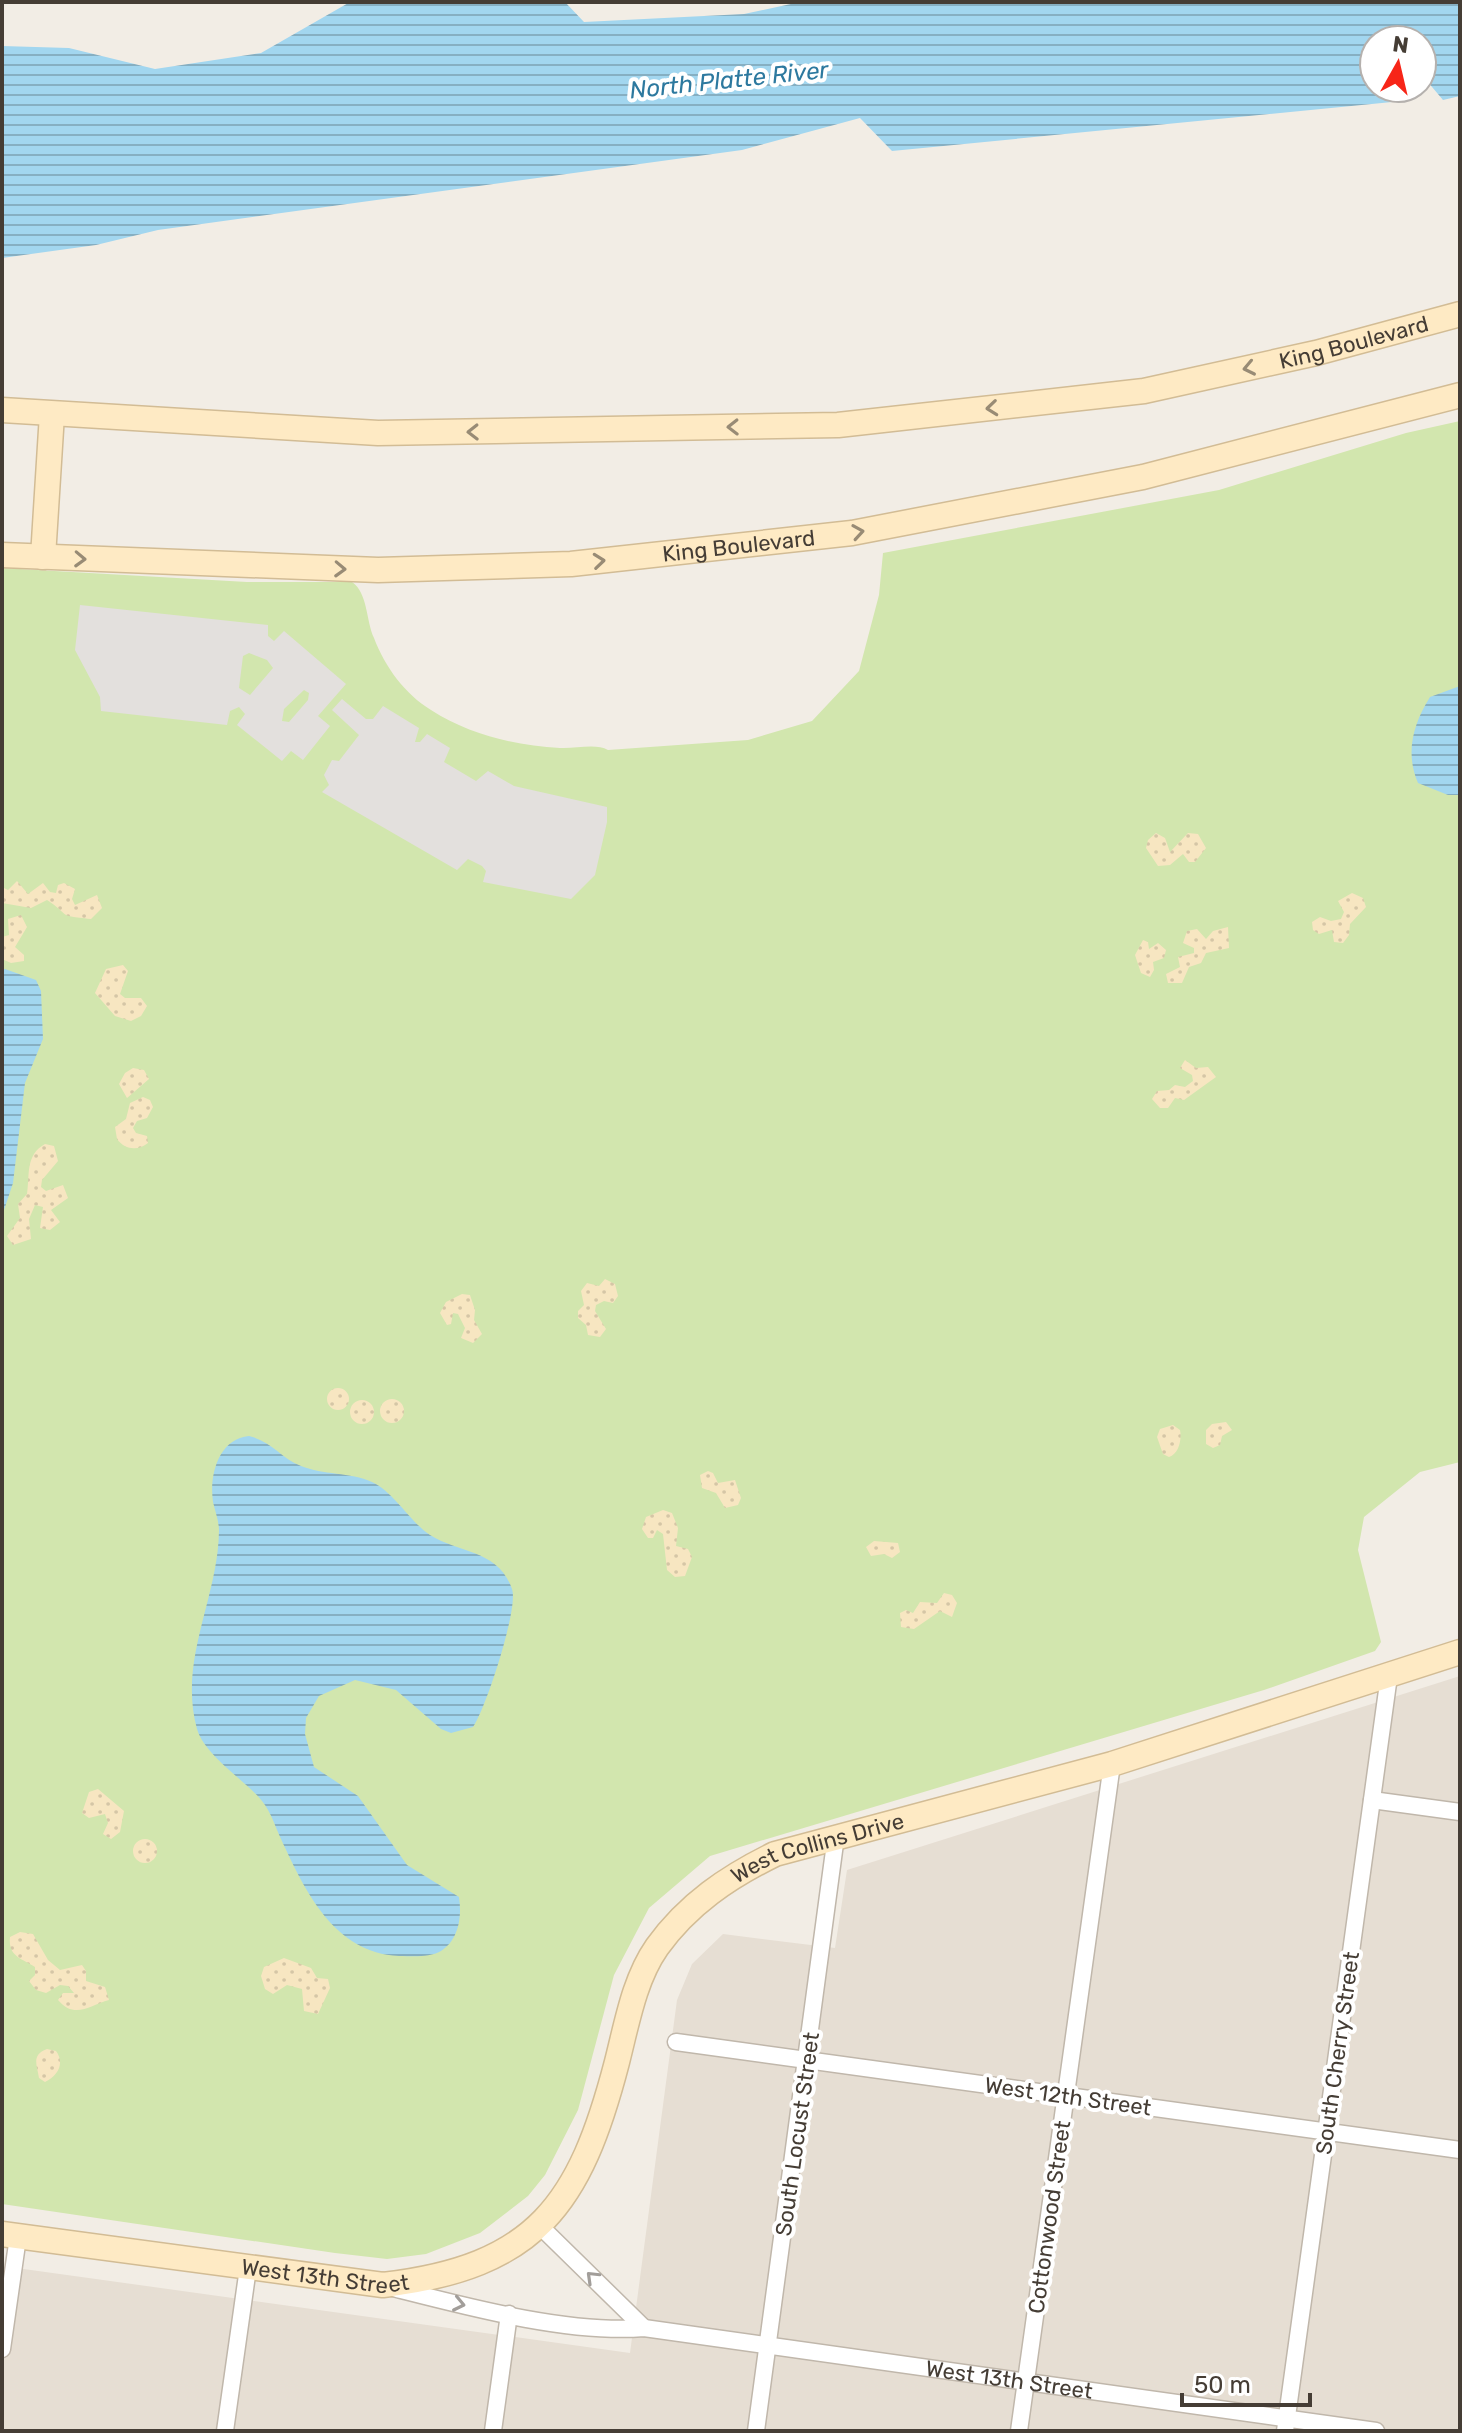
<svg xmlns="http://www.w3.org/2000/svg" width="1462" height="2433" font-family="Rubik,sans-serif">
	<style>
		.residential { fill: #e6ded3 }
		.grass { fill: #d2e6ae }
		.sand { fill: url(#sand-dots) }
		.parking { fill: #e3e0dd; fill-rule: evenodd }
		.water { fill: url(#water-rules) }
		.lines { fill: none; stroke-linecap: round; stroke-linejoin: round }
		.street-casing { stroke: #c0b7ab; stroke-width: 19 }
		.secondary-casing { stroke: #d2bc95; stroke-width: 27 }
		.street { stroke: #fff; stroke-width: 16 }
		.secondary { stroke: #feeac4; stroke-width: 24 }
		.oneway { stroke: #988b75 }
		.oneway2 { stroke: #a29e9a }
		.labels { text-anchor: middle; stroke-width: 8; stroke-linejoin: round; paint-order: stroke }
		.street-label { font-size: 22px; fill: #453d35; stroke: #fff }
		.water-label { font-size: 24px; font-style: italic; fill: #2d799f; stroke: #fff }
	</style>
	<defs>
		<pattern id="sand-dots" width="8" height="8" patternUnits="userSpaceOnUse" patternTransform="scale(2)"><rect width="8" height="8" fill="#f7e6c1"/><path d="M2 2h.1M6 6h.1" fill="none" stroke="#d5c6a6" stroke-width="1.8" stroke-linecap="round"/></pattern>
		<pattern id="water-rules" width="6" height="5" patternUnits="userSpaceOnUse" patternTransform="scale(2)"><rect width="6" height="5" fill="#a2d6ef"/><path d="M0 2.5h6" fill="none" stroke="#86afc2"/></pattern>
	</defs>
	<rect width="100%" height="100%" fill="#f2ede5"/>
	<path class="residential" d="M1460 1676V2431H2V2266L630 2353 677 2000 692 1964 723 1934 835 1948 847 1870Z"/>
	<path class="grass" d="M1460 421V1462L1420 1472 1364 1517 1358 1550 1381 1642 1375 1651 1264 1690 710 1856 649 1908 614 1975 578 2110 545 2175 528 2196 480 2233 426 2254 387 2259 335 2253 2 2204V568L247 582H352C368 593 366 621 374 638 385 667 405 694 431 710 470 735 514 745 560 748 575 749 596 743 608 750L748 740 812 721 859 671 879 595 883 553 1219 490 1406 433Z"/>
	<path class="sand" d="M1156 833 1165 838 1170 852 1188 833 1198 834 1206 848 1195 862H1189L1183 854 1170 865 1158 866 1146 848 1148 840Z
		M17 881 28 894 43 883 50 892 56 893 58 885 64 883 75 889 72 899 75 905 97 895 102 908 91 919C55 915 73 917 47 900L31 908 2 903V887L8 890Z
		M1352 893 1363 898 1366 907 1350 924 1349 935 1343 943 1334 942 1332 930 1319 934 1313 930 1312 922 1320 917 1331 921 1341 919 1344 912 1338 901Z
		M21 915 27 927 15 947 24 955V961L11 963 2 959V937L9 935 8 919Z
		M1228 927 1229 948 1206 953 1201 963 1189 967 1182 983H1168L1166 974 1180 967 1178 957 1194 953V948L1183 943 1187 931 1197 929 1206 939 1213 931Z
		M1143 940 1148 942 1149 949 1158 943 1166 950 1164 958 1153 962 1154 970 1150 977 1141 973 1135 955Z
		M123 965 128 971 120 994 125 998H141L147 1006 141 1016 131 1021 115 1016 95 993 106 969Z
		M1185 1060 1196 1068 1208 1067 1216 1077 1184 1100 1175 1098 1168 1108H1160L1152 1099 1157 1091 1169 1090 1175 1085 1185 1087 1193 1081 1192 1075 1180 1068Z
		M133 1068 144 1070 149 1079 127 1098 119 1084 125 1073Z
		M143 1097 150 1100 153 1107 147 1118 137 1121 133 1128 136 1133 147 1136 148 1143C138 1151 125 1150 117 1139L115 1127 126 1119 130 1103Z
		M45 1144 54 1146 58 1161 42 1180 41 1187 46 1191 63 1185 68 1198 51 1210 60 1222 50 1230 40 1228 43 1207 35 1205 29 1219 31 1239 13 1245 7 1236 20 1218 18 1204 27 1194C30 1175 25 1155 45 1144Z
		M605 1279 615 1284 618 1296 613 1303 604 1301 596 1305 595 1311 606 1329 600 1337 588 1335 586 1325 578 1318V1311L584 1305 581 1291 587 1283 599 1286Z
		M462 1294 470 1295 475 1310 474 1320 482 1334 473 1343 461 1338 465 1328 458 1314 453 1313 451 1324 447 1325 440 1313 446 1302Z
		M327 1399a11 11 0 1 1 22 0a11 11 0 1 1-22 0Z
		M380 1411a12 12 0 1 1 24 0a12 12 0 1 1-24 0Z
		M350 1412a12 12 0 1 1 24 0a12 12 0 1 1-24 0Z
		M1226 1422 1232 1430 1222 1436 1220 1445 1213 1448 1206 1444V1430L1212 1424Z
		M1173 1425 1180 1430C1182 1439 1179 1454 1169 1457L1163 1454 1157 1437 1160 1429Z
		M708 1471 713 1473 718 1483 735 1480 741 1498 738 1505 725 1508 716 1493 702 1488 700 1475Z
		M663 1510 672 1513 678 1528 676 1546 688 1549 692 1557 685 1576 675 1577 667 1570 663 1534 657 1530 653 1538H648L642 1529 646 1517Z
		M874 1541 898 1543 900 1552 892 1558 884 1554 871 1556 866 1547Z
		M944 1593 952 1595 957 1603 952 1617 940 1611 914 1629 901 1627 900 1613 906 1610 913 1613 920 1602 937 1603Z
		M98 1789 124 1811 120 1832 111 1839 103 1834 108 1823 105 1814 89 1818 82 1813 89 1792Z
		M133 1851a12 12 0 1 1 24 0a12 12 0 1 1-24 0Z
		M20 1932 33 1934 48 1960 60 1970 82 1965 86 1971V1981L105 1987 109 2000C90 2005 75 2020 58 2000L63 1993H74L68 1986 60 1985 46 1993 36 1990 29 1981 35 1975V1967C22 1958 8 1957 10 1937Z
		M284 1958 311 1968 317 1978 328 1979 330 1988 318 2014 304 2011 302 1989 287 1985 273 1994 265 1989 261 1976 264 1967Z
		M47 2049 56 2051C65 2063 58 2076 45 2082L39 2078C37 2065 31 2055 47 2049Z"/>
	<path class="parking" d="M80 605 268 625V636L274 641 284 631 346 684 318 716 330 726 303 760 291 751 282 761 237 725 245 714 239 707 230 711 227 725 101 711 100 697 75 650ZM249 653 267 660 273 668 250 695 239 688 243 656ZM304 690 309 693 308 700 289 722 282 721 284 709Z
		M342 699 366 719H373L383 706 419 728 415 742H420L427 734 450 748 444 762 476 781 488 771 514 786 607 807V822L595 875 571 899 483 882 486 871 482 866 468 859 457 870 322 792 329 785 324 775 332 760 339 761 359 735 332 710Z"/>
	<path class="water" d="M350 2H565L584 22 744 14 800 2H1460V96L1443 100 1427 81 1422 84V40H1374V88H1415L1392 102 892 151 860 118 742 150 158 230 96 245 2 258V46L69 48 155 69 261 53Z
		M1460 686V795H1448L1418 783C1405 753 1413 724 1430 697Z
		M5 969 36 980 41 991 43 1039 25 1083 13 1183 2 1216V970Z
		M249 1436C271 1441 281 1458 301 1466 323 1475 350 1472 372 1482 395 1493 410 1522 430 1535 459 1553 499 1550 512 1589 519 1608 485 1711 473 1727L451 1733 441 1729 396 1690 355 1680 319 1696 306 1718 305 1734 314 1767 358 1796 407 1865 459 1897C462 1916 459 1940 441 1951 429 1958 412 1956 399 1956 334 1953 305 1891 281 1839 275 1826 271 1812 262 1801 245 1780 205 1756 197 1729 178 1660 218 1599 219 1531 219 1521 215 1511 213 1502 209 1474 219 1439 249 1436Z"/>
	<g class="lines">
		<defs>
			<g id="street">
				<path d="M1372 1800 1460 1812"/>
				<path d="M676 2042 1460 2150"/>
				<path d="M540 2226 644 2328"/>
				<path id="s1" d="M393 2288C468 2307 568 2334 644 2328L1376 2431"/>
				<path d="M2 2349 18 2237"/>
				<path d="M225 2431 248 2268"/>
				<path d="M493 2431 509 2314"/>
				<path d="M756 2431 836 1836"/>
				<path d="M1019 2431 1112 1764"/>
				<path d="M1285 2431 1389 1676"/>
			</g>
			<g id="secondary">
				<path id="s2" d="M2 410 378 433 838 425 1144 391 1316 353 1460 314"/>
				<path id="s3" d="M2 555 378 570 571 564 852 533 1143 477 1460 395"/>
				<path d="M43 557 52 414"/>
				<path id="s4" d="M2 2234 383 2285C537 2267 580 2204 617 2062 627 2023 634 1980 657 1947 688 1904 728 1877 775 1854L1112 1764 1460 1652"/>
			</g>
		</defs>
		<use href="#street" class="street-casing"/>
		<use href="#secondary" class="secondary-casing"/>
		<use href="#street" class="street"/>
		<use href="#secondary" class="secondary"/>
	</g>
	<defs><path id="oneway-chevron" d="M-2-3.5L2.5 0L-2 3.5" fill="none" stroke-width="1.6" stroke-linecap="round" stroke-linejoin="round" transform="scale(2)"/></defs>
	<g class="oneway">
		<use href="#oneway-chevron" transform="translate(1249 368) rotate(168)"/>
		<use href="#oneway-chevron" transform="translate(992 408) rotate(174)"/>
		<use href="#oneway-chevron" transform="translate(733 427) rotate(179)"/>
		<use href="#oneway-chevron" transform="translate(473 432) rotate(179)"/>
		<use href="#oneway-chevron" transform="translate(858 532) rotate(-9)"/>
		<use href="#oneway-chevron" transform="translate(80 559) rotate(2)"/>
		<use href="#oneway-chevron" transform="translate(599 561) rotate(-6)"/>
		<use href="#oneway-chevron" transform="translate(340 569) rotate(2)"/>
	</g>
	<g class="oneway2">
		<use href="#oneway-chevron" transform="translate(592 2277) rotate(-136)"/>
		<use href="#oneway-chevron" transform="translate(459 2304) rotate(12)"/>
	</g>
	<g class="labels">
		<g class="street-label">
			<text dy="8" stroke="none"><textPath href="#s2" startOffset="1360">King Boulevard</textPath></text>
			<text dy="8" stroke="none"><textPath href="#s3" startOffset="738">King Boulevard</textPath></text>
			<text dy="8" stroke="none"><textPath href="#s4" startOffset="1054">West Collins Drive</textPath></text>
			<text transform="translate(1337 2053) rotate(-82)" y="8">South Cherry Street</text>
			<text transform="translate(1068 2096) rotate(8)" y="8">West 12th Street</text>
			<text transform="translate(797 2134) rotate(-82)" y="8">South Locust Street</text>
			<text transform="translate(1049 2217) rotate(-82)" y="8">Cottonwood Street</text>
			<text dy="8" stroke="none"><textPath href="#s4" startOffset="326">West 13th Street</textPath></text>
			<text dy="8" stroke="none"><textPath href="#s1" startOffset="624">West 13th Street</textPath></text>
		</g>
		<g class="water-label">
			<text transform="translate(729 80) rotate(-6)" y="8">North Platte River</text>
		</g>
	</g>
	<rect width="1462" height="2433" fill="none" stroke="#453d35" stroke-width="8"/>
	<g transform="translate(1398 64) rotate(8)"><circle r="38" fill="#ffffff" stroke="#b5b1ae" stroke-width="2"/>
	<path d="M0-6L14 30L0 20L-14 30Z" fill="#f72518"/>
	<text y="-12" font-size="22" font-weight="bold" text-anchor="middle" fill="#453d35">N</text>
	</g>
	<path d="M1182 2393v12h128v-12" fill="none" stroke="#453d35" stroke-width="4"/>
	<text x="1194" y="2393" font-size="24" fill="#453d35" stroke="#ffffff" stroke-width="6" paint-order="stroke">50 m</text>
</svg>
